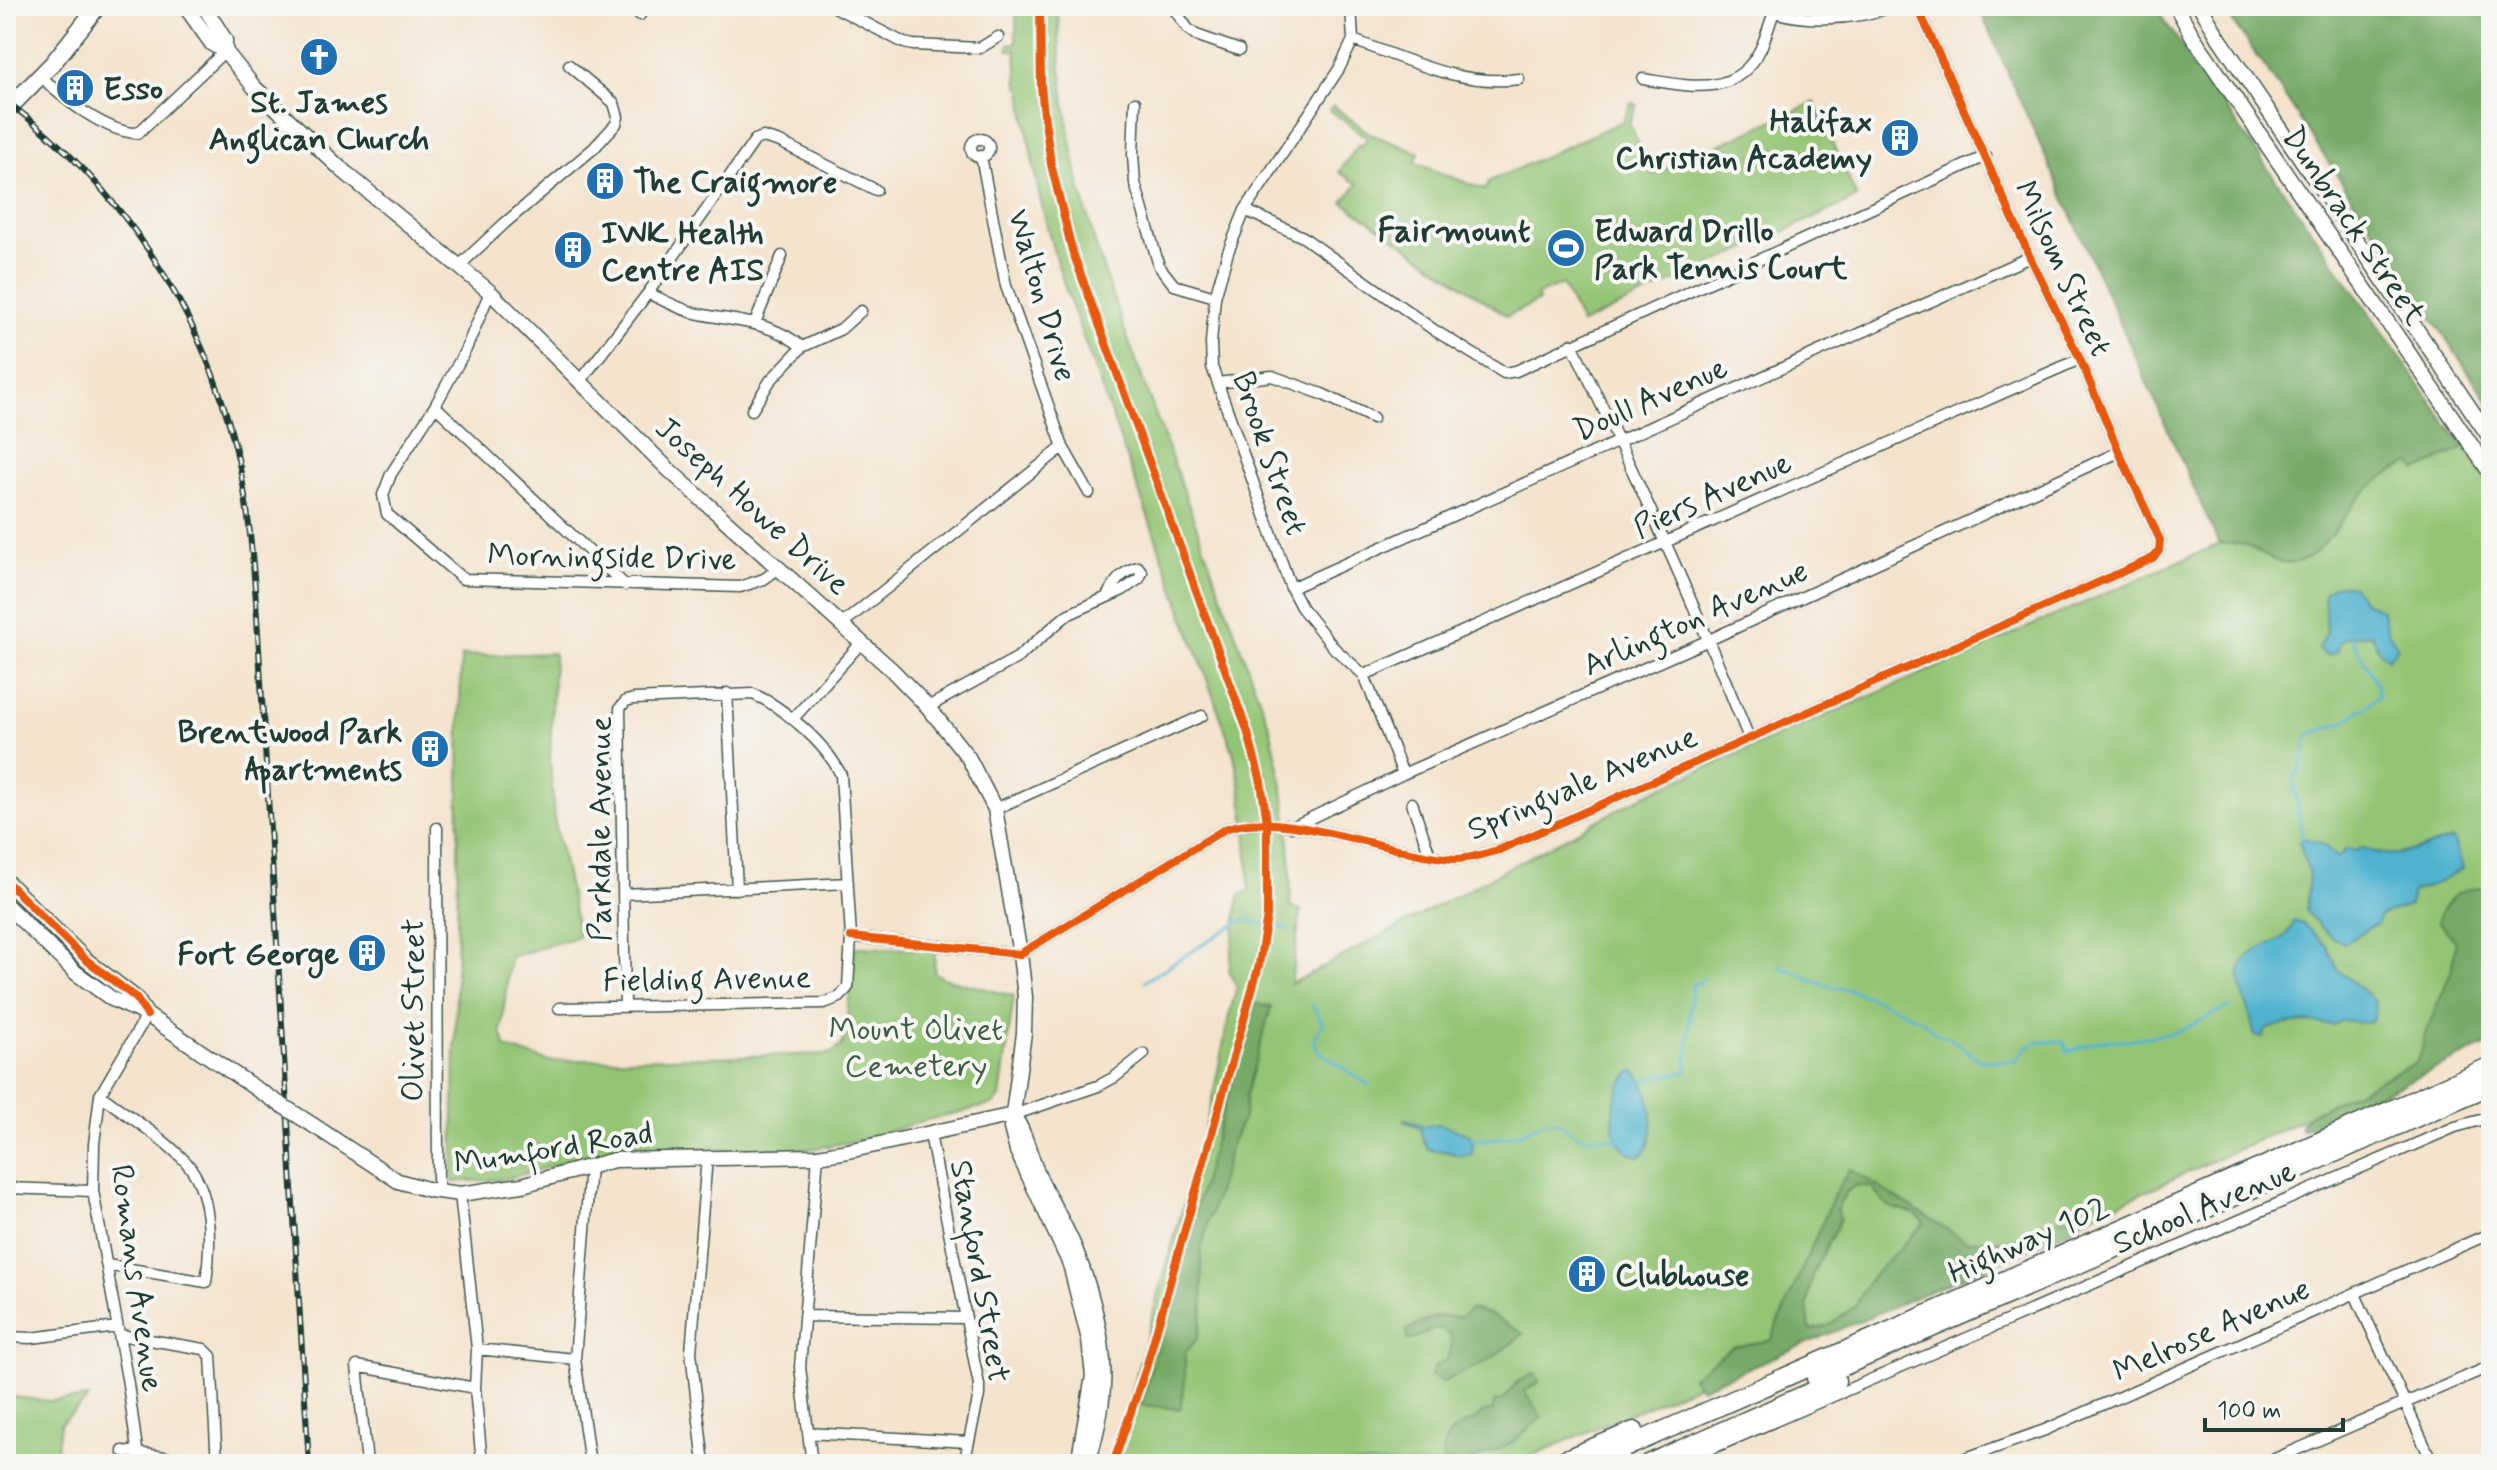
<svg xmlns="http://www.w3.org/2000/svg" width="2497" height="1470" font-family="Mynerve,sans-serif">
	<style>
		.green { fill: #94c575; stroke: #5a8154; stroke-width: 2 }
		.forest { fill: #7a6; stroke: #4b744d; stroke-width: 2; fill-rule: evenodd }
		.water { fill: #50b3cf; stroke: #387882; stroke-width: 2 }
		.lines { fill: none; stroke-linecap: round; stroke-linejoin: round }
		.stream { stroke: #50b3cf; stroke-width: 3 }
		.street-casing { stroke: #3f564b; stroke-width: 13 }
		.secondary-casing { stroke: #3f564b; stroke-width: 17 }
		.primary-casing { stroke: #3f564b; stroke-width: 19 }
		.highway-casing { stroke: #3f564b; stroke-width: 21 }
		.street { stroke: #fff; stroke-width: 10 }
		.secondary { stroke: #fff; stroke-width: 14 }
		.primary { stroke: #fff; stroke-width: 16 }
		.highway { stroke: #fff; stroke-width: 18 }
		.rail-casing { stroke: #1f3d34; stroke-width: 6 }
		.rail { stroke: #f6f6f2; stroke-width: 3; stroke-dasharray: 9; stroke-linecap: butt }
		.secondary-bridge-casing { stroke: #3f564b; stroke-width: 17; stroke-linecap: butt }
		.secondary-bridge { stroke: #fff; stroke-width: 14 }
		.cycleway-casing { stroke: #f6f6f2; stroke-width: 13 }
		.cycleway { stroke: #e8590c; stroke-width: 8 }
		.labels { text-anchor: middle; stroke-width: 8; stroke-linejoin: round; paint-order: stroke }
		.poi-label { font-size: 32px; font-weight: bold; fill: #1f3d34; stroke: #f6f6f2; text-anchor: start }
		.street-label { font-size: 32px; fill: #1f3d34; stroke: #f6f6f2 }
		.park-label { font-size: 32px; fill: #3c5f44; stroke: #f6f6f2 }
		.neighbourhood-label { font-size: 34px; font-weight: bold; fill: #1f3d34; stroke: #f6f6f2 }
	</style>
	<rect width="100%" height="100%" fill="#f6f6f2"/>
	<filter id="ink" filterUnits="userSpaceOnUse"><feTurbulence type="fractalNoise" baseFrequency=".0125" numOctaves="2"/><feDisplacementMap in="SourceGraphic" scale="16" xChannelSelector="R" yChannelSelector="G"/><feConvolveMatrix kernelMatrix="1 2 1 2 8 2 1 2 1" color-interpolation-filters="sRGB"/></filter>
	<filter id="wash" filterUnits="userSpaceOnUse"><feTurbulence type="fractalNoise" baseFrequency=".006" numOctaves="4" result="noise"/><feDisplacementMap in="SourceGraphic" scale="32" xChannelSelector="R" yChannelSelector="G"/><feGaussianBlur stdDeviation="1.8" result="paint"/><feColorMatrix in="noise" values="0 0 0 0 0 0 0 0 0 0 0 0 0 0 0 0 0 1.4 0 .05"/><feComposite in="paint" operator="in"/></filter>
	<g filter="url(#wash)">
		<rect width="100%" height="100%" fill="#f4e3cd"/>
		<path class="green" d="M1016 6H1058C1059 101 1078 196 1109 287L1270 728C1285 787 1293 846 1290 907L1301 910 1291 984 1653 791 2219 544 2450 427 2491 487V1034L2054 1233 1512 1464H1111L1210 1110 1229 1016 1237 986 1229 971 1239 896 1249 890C1249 842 1244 797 1233 751L1067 293C1044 227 1030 159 1022 90L1018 85 1016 50H1008L1009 44 1016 43Z
			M1631 102 1637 105 1629 123 1653 175 1814 102 1857 198 1581 324 1562 284 1537 295 1539 301 1507 316 1343 202 1358 184 1339 172 1359 144 1362 146 1367 138 1330 110 1333 106 1371 134 1419 153 1415 163 1485 190 1490 181 1623 121Z
			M554 653 550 760 554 818 579 936 510 957 501 1032 506 1048 548 1061 830 1054 843 1044 856 947 935 950 934 972 943 978 1014 996 1000 1097 994 1104 926 1120 861 1140 810 1149H615L505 1179 453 1182 461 656Z
			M6 1396 49 1401 89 1398 60 1424 55 1464H14L6 1459Z"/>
		<path class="forest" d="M1978 6H2154L2464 448 2417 471 2412 463C2394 469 2373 483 2360 497 2343 515 2319 563 2290 563 2271 564 2260 550 2244 545 2237 543 2226 544 2219 544Z
			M2221 6H2491V406L2265 67Z
			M2477 888 2491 889V1043L2301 1131V1125L2311 1113 2416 1063 2422 1050 2424 1037 2451 972 2456 941 2437 921C2447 901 2454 890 2477 888Z
			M1253 1003 1271 1007 1246 1095 1244 1117 1232 1142 1207 1227 1201 1251 1203 1310 1198 1338 1185 1353V1381L1180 1409 1141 1405Z
			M1850 1169 1966 1241 2011 1240 2034 1232 2045 1222 2084 1215 2077 1226 2025 1251 1701 1388 1692 1377 1732 1347 1771 1340 1835 1193ZM1858 1185 1872 1187C1877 1194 1882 1203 1890 1207 1904 1213 1917 1209 1924 1224L1870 1278 1855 1306 1828 1326 1810 1330 1807 1306 1812 1275 1838 1224 1840 1218 1837 1210C1840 1200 1847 1188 1858 1185Z
			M1471 1309 1489 1314 1524 1334 1486 1362 1443 1382 1431 1375 1435 1367 1447 1359 1452 1344 1450 1335C1434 1323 1426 1334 1411 1340L1407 1339V1330L1436 1316 1460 1317Z
			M1535 1373 1539 1383 1524 1391 1542 1417 1512 1443 1464 1464 1443 1461C1439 1444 1454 1423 1474 1421L1482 1413 1493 1410 1494 1402 1502 1401 1517 1382Z"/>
		<path class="water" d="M2343 585 2353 586 2363 601 2381 609 2388 632 2398 648 2388 659 2380 652 2371 634 2347 637 2340 641 2338 651 2327 656 2318 648 2326 633 2324 593 2333 586Z
			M2302 838C2310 840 2319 841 2325 846 2331 850 2331 854 2338 857L2346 849 2356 851 2362 847C2393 864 2422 847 2453 839L2463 868 2442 881 2412 892 2409 905 2380 916 2377 924C2364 929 2357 939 2344 943L2331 937 2306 912 2309 873 2299 841Z
			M2294 921 2303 924 2327 946 2337 969 2373 999 2375 1008 2373 1019 2369 1023 2342 1020 2333 1025C2309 1020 2287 1022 2265 1030L2264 1037 2255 1035C2252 1027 2251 1019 2249 1010 2245 999 2239 986 2240 974 2242 943 2287 950 2294 921Z
			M1634 1070C1651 1085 1662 1141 1640 1156 1602 1152 1608 1087 1634 1070Z
			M1406 1119 1423 1126 1440 1124 1470 1135 1473 1145 1472 1154C1458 1159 1446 1148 1434 1151L1427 1148 1421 1134V1129L1404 1120Z"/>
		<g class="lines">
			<path class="stream" d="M2302 838 2293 777 2300 770 2308 735 2344 722 2379 697 2377 684 2351 637
				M1779 966 1824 985 1849 990 1885 1003 1923 1021 1936 1034 1949 1037 1980 1061H2017C2028 1037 2040 1044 2063 1041L2068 1052 2098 1041 2127 1040 2174 1033 2229 1007
				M1145 981 1243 919 1288 929
				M1312 1005 1323 1024 1314 1037 1317 1050 1369 1085
				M1642 1080 1687 1072 1691 990 1693 983H1699L1704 978
				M1470 1140C1486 1140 1506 1138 1520 1133 1530 1130 1538 1122 1549 1121 1563 1120 1569 1134 1582 1137 1598 1141 1597 1132 1618 1141"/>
		</g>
	</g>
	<g filter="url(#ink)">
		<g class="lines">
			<defs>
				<path id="street" d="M629 6 640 15
					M833 6 904 43 913 45 980 48 998 37
					M1172 6 1188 29 1196 35 1239 50
					M1351 6 1353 40 1339 69 1245 210 1228 252 1215 297 1211 343 1212 367 1291 588 1301 607 1335 649 1364 675 1403 774
					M1760 6C1798 25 1856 20 1895 6
					M1353 40C1406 59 1462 87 1519 79
					M41 75C58 97 110 134 138 133L225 51
					M1643 79C1688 86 1737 99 1761 48 1767 34 1771 20 1776 6
					M1135 102 1133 155 1135 183 1159 266 1174 285 1215 297
					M971 148a9 9 0 1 1 18 0a9 9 0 1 1-18 0Z
					M981 156 1006 286 1063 447 1089 493
					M1245 210 1303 237 1434 330 1504 373 1516 371 1986 156
					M460 265 505 223 594 148 616 124 618 117 614 103 569 65
					M490 292 466 349 435 406 391 474 383 495 387 514 463 579 740 587 764 579 779 568
					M648 293C663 300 679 309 695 313 734 322 770 320 802 347
					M755 323 782 256
					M1572 344C1635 473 1695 605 1749 738
					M579 383 648 293 755 140 763 137 780 142 876 190
					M1218 383 1272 376 1322 394 1373 418
					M435 406 625 585
					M752 410 770 381 802 347 841 329 861 311
					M1291 588 2030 257
					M842 624 1063 447
					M1364 675 2080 359
					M727 693 737 889
					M928 707 1017 658 1067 615 1123 590 1139 579 1142 572 1138 567C1122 571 1114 583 1107 596
					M793 719 862 642
					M1412 803 1430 855
					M995 809 1202 716
					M1292 827 1403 774 1709 640 2119 452
					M437 828 438 1191
					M623 894 848 883
					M851 937 1020 954 1225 829C1280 807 1392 856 1456 859 1470 859 1486 853 1499 850L2153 558 2159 551 2160 540 2119 452 2080 359 2030 257 1917 6
					M559 1008 824 1003 840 997 848 987 851 937 841 775C827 745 784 707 753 694L634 699 626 701 620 708 625 1005
					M100 1095C128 1116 161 1136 185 1161 213 1191 211 1245 206 1282L107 1265
					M1013 1115 1098 1086 1115 1077 1144 1054
					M930 1134 979 1385V1395L964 1464
					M6 1188 93 1191
					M460 1194 477 1349 475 1388 482 1464
					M2355 1294 2433 1464
					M804 1316 966 1318
					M120 1335 204 1349 211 1356 217 1464
					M6 1337 31 1338 117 1327
					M477 1349 575 1359
					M808 1433 968 1442
					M123 1451 213 1464
					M139 1464 128 1384 93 1191 94 1144 100 1095 147 1015
					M367 1464 357 1366 475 1388
					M590 1464 575 1359 590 1166
					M704 1464 691 1352 707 1157
					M812 1464 800 1367 818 1156
					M1676 1464 2455 1127 2481 1120 2491 1122
					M1949 1464 2045 1430 2491 1233
					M2263 1464 2491 1366"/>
				<path id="secondary" d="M185 6 212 44 225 51 254 87 341 169 490 292 668 469 892 670 928 707 968 757 995 809 1020 954 1025 997 1024 1033 1011 1128 1017 1151 1070 1264 1089 1340 1093 1376 1078 1464
					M204 6 225 40V51
					M2176 6 2192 35 2491 474
					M2200 6 2219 38 2491 439
					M6 881 85 959 136 998 147 1015
					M6 905 76 973 112 999 147 1015 258 1090
					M1013 1115C1026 1133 1030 1157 1039 1177 1051 1203 1067 1227 1077 1254 1092 1293 1106 1344 1103 1386 1102 1412 1095 1438 1088 1464
					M319 1129 398 1181 430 1190 460 1194 522 1185 614 1160 818 1156 848 1151 1013 1115"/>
				<path id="primary" d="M6 111 53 63 98 6"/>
				<path id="highway" d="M1816 1378 2491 1085
					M1554 1464 1634 1431
					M1588 1464 2491 1066
					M1648 1464 1836 1381"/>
			</defs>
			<use href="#street" class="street-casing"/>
			<use href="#secondary" class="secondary-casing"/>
			<use href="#primary" class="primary-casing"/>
			<use href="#highway" class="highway-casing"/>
			<use href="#street" class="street"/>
			<use href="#secondary" class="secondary"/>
			<use href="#primary" class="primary"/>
			<use href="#highway" class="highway"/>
			<defs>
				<path id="rail" d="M6 101C121 186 203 311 236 450 248 500 252 551 256 601L309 1464"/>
			</defs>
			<use href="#rail" class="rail-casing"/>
			<use href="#rail" class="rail"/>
			<defs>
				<path id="secondary-bridge" d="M258 1090 319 1129"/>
			</defs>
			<use href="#secondary-bridge" class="secondary-bridge-casing"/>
			<use href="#secondary-bridge" class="secondary-bridge"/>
			<defs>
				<path id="cycleway" d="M1040 6 1041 86 1044 114 1051 164 1072 250 1247 730 1261 782 1267 822V916L1259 965 1146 1368 1113 1464
					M6 881 85 959 136 998 147 1015
					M851 937 1020 954 1225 829C1280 807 1392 856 1456 859 1470 859 1486 853 1499 850L2153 558 2159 551 2160 540 2119 452 2080 359 2030 257 1917 6"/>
			</defs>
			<use href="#cycleway" class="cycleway-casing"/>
			<use href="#cycleway" class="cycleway"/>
		</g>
	</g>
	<defs>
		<symbol id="church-disc" viewBox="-11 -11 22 22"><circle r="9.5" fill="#1f6fb2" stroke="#f6f6f2"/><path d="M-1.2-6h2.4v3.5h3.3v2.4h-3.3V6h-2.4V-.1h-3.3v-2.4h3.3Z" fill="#fff"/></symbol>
		<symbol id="building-disc" viewBox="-11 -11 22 22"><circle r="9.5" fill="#1f6fb2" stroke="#f6f6f2"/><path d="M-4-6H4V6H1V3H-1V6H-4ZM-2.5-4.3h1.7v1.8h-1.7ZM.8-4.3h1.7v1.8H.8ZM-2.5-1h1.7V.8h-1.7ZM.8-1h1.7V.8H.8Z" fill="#fff"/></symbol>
		<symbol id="stadium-disc" viewBox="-11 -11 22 22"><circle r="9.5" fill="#1f6fb2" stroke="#f6f6f2"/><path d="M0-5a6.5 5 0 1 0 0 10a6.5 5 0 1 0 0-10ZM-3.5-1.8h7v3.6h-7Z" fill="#fff"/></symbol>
	</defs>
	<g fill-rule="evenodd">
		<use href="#church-disc" x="297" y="35" width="44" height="44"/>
		<use href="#building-disc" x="53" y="66" width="44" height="44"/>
		<use href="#building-disc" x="1878" y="116" width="44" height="44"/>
		<use href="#building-disc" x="583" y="159" width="44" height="44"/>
		<use href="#stadium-disc" x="1544" y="226" width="44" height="44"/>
		<use href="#building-disc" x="551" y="228" width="44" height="44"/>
		<use href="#building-disc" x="408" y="727" width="44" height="44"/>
		<use href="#building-disc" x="345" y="931" width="44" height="44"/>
		<use href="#building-disc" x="1565" y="1252" width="44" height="44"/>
	</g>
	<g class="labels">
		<g class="poi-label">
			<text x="103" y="99">Esso</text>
			<text x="319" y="112" text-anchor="middle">St. James<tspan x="319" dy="37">Anglican Church</tspan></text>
			<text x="1872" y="131" text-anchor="end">Halifax<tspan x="1872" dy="37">Christian Academy</tspan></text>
			<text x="633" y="192">The Craigmore</text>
			<text x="1594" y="241">Edward Drillo<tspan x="1594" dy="37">Park Tennis Court</tspan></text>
			<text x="601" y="243">IWK Health<tspan x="601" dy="37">Centre AIS</tspan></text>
			<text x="402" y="742" text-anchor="end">Brentwood Park<tspan x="402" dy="37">Apartments</tspan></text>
			<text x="339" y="964" text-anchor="end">Fort George</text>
			<text x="1615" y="1285">Clubhouse</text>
		</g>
		<g class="street-label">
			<text transform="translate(2355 225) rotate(56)" y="11">Dunbrack Street</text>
			<text transform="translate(2064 268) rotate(65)" y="11">Milsom Street</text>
			<text transform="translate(1043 295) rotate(74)" y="11">Walton Drive</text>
			<text transform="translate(1650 398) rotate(-24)" y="11">Doull Avenue</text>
			<text transform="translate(1271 453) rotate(71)" y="11">Brook Street</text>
			<text transform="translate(1712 494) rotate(-24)" y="11">Piers Avenue</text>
			<text transform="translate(753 505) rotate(42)" y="11">Joseph Howe Drive</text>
			<text transform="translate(612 556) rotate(1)" y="11">Morningside Drive</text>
			<text transform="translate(1695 617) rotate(-24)" y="11">Arlington Avenue</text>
			<text transform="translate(1582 782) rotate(-23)" y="11">Springvale Avenue</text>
			<text transform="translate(599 829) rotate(-90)" y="11">Parkdale Avenue</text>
			<text transform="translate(707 978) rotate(-1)" y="11">Fielding Avenue</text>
			<text transform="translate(412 1010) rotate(-90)" y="11">Olivet Street</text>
			<text transform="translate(553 1147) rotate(-9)" y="11">Mumford Road</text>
			<text transform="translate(2204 1206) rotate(-23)" y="11">School Avenue</text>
			<text transform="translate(2028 1239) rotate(-24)" y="11">Highway 102</text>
			<text transform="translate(981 1271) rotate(80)" y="11">Stanford Street</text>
			<text transform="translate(138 1278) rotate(82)" y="11">Romans Avenue</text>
			<text transform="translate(2211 1329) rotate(-24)" y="11">Melrose Avenue</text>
		</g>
		<g class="park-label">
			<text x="916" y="1039">Mount Olivet<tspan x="916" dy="37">Cemetery</tspan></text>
		</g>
		<g class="neighbourhood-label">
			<text x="1454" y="241">Fairmount</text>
		</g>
	</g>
	<rect width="2497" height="1470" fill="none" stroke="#f6f6f2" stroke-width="32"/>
	<path d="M2205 1418v12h138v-12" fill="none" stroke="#1f3d34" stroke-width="4"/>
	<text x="2217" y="1418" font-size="24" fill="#1f3d34" stroke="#f6f6f2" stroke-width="6" paint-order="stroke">100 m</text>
</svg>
